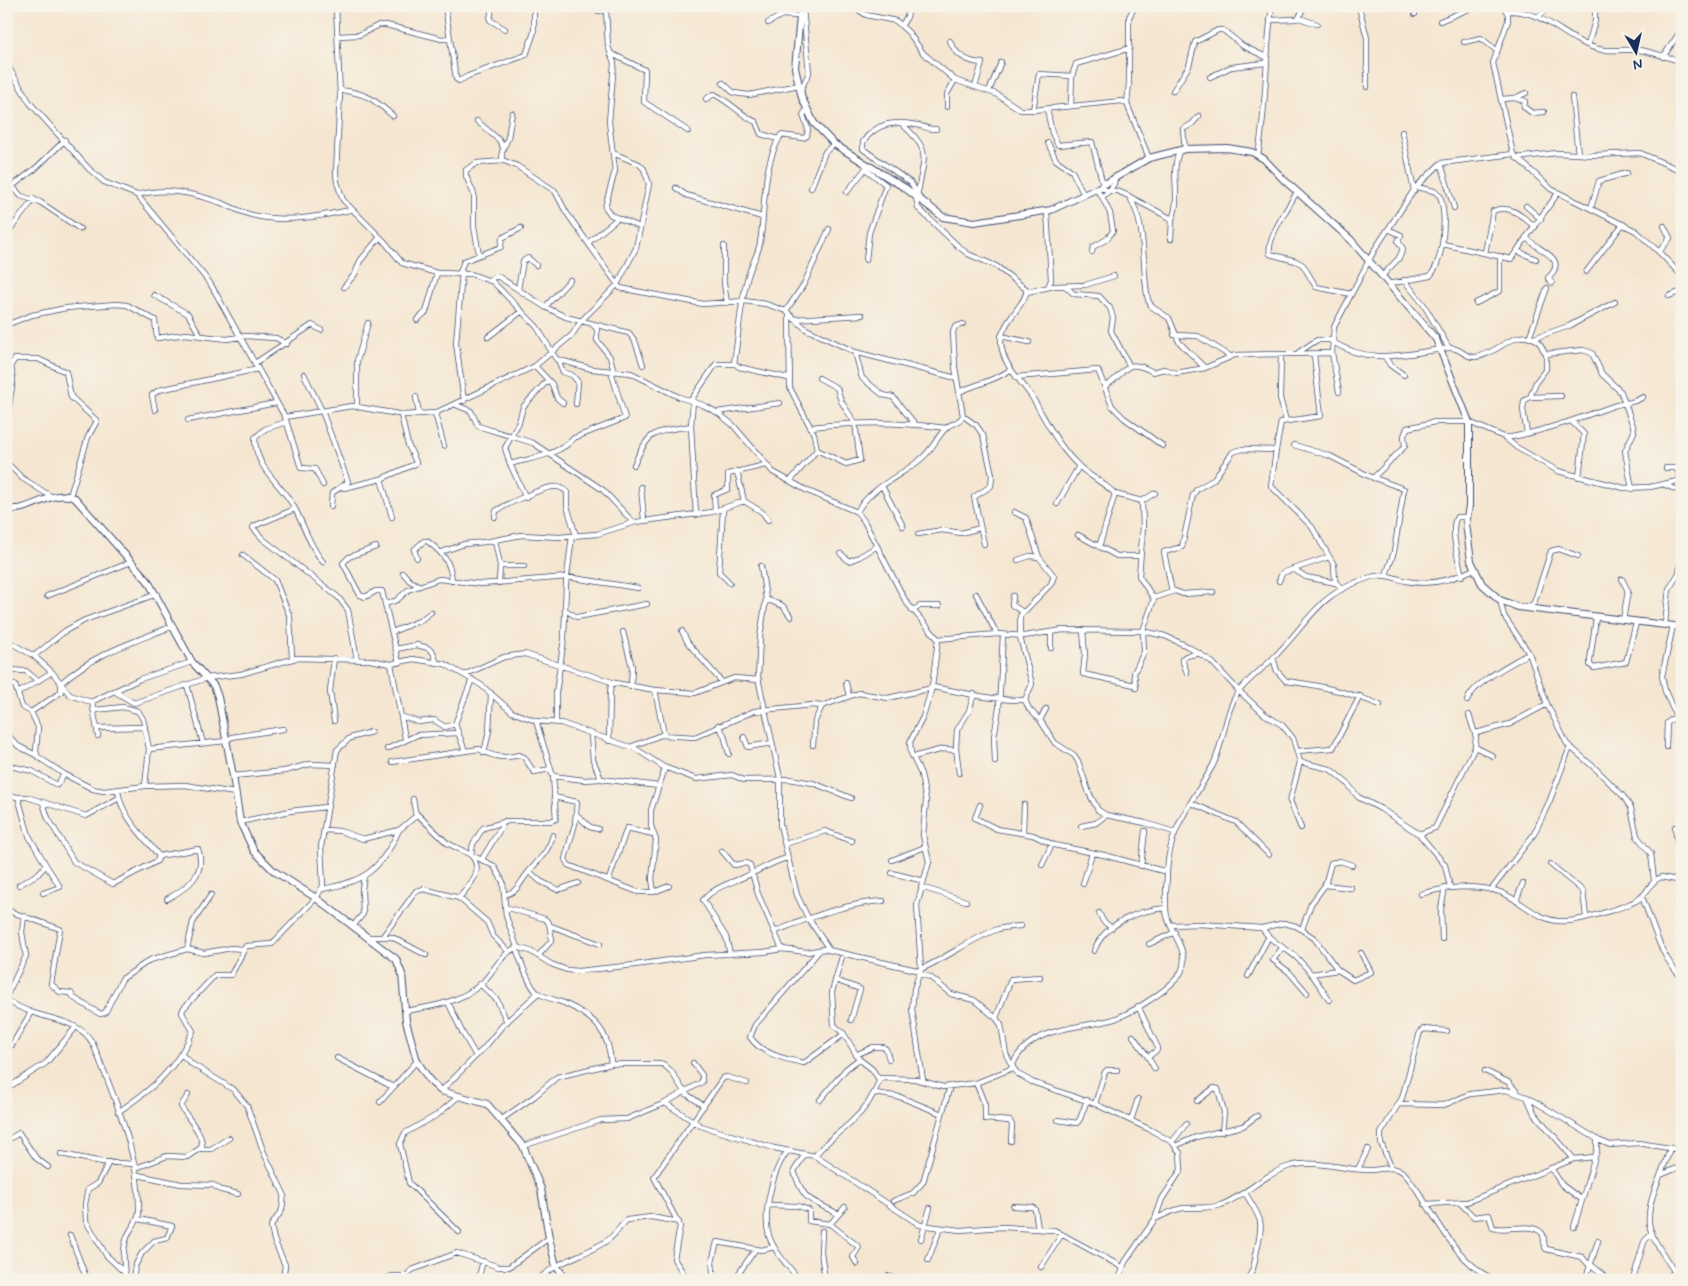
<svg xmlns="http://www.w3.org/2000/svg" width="1688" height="1286" font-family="Mynerve,sans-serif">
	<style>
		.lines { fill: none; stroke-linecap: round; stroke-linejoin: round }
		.street-casing { stroke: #3c4a6f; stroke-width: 6 }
		.secondary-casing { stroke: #3c4a6f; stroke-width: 8 }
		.street { stroke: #fff; stroke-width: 4.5 }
		.secondary { stroke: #fff; stroke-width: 6 }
	</style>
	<rect width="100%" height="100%" fill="#f7f3e8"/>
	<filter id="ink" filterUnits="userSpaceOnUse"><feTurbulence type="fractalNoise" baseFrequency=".02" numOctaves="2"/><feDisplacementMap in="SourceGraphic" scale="10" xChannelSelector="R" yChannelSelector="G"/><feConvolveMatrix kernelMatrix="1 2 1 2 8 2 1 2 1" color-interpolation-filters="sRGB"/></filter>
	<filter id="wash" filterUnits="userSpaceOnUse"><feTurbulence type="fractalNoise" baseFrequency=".0096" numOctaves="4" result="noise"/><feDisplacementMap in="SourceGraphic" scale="20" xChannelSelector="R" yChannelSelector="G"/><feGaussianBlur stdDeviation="1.12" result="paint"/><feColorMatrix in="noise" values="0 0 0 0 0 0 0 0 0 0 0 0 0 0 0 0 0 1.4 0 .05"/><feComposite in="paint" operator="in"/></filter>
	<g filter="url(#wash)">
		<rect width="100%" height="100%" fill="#f5e6d1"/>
	</g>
	<g filter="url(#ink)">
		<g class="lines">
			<defs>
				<path id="street" d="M336 6 340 95 336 173 337 182 343 200 384 241 402 263 437 273 471 274 493 282 537 327 556 359 592 369 631 373 679 397 703 405 718 413 733 425 773 472 808 491 857 512 864 521 906 602 938 639 997 634 1024 636 1063 630 1143 631 1165 636 1187 646 1211 661 1239 691 1264 714 1282 725 1293 738 1300 762 1330 769 1347 783 1358 797 1381 809 1419 834 1445 865 1450 887
					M445 6 456 79 459 81 468 76 526 55 534 32V6
					M492 6 490 20 505 29
					M566 6 601 11 610 6
					M853 6 866 15 896 21 909 33 923 53 955 80 996 94 1021 110H1033L1122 101 1127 104 1149 158
					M1503 6 1508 14V21L1493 63 1513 154 1551 189 1636 231 1659 252 1682 276
					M1359 7 1367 38V87
					M1345 8 1360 6
					M606 10 608 46 614 63 609 122 615 171 605 207 611 215 640 227
					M1507 11C1545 9 1564 40 1598 49 1611 52 1624 49 1637 50 1651 51 1667 58 1682 61
					M1415 14V6
					M1539 16 1551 6
					M1299 18 1317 24
					M1270 20 1296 19 1299 18 1304 6
					M1440 21 1476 6
					M768 23 782 15 799 16
					M901 26 907 17 909 7
					M338 36 359 35 379 25H386L442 39 450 38
					M950 41C956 56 967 62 982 63L975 87
					M1464 42 1481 38 1496 50
					M1588 45 1595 21V6
					M612 54 645 70 644 102 688 131
					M1663 57 1682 29
					M6 63 30 103 89 169 104 182 137 195 210 283 285 417 301 468 315 469 323 485
					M1210 77 1231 67 1265 63
					M723 83 734 93 749 95 799 85
					M340 90C366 93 374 99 393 116
					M800 91 809 73 803 8
					M989 91 1001 62
					M1173 91 1189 66 1195 42 1218 30H1223L1243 46 1266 57
					M1572 97 1578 154
					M1515 98 1525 101 1524 107 1532 113 1544 112
					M706 99 714 94C730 102 741 115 756 122L761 134 778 139
					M1501 99 1515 98 1526 93
					M1127 104 1129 83V17L1135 6
					M1071 106 1072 76 1076 64 1130 48
					M947 107V94L955 80
					M1047 109 1052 133 1058 145 1092 142 1103 185
					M1033 110 1039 74 1072 76
					M512 113 508 138 502 152V160L517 166 555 191 566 212 620 288 703 304 744 301 766 304 786 311 806 329 855 352 956 378
					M477 121 499 140 504 149
					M902 124C932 151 924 156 918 192
					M1402 132 1414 191
					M1048 143 1056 160 1072 171 1084 195
					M1185 149 1183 129 1192 124 1199 116
					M1258 155C1267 106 1265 56 1272 6
					M1516 158 1556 153 1596 155 1640 153 1682 171
					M864 163 868 171 886 185 869 233 866 260
					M1441 163 1454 208
					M6 179 21 196 40 202 80 229
					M1099 187 1109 191 1114 184 1115 177
					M676 188 686 195 762 217
					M811 188 825 152 834 144
					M1096 189 1102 197 1109 191H1117L1129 196C1148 227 1141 266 1148 300L1152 307 1169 318 1179 342 1205 368
					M6 191 36 168 65 140
					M847 192 866 168
					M1297 192C1289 206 1266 239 1270 254L1296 261 1303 265 1316 287 1351 294
					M137 195C166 187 192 193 219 202 230 206 240 212 252 215 284 223 318 217 350 210
					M1130 197 1172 219 1171 239
					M916 198 918 208 959 247 968 254 996 266 1026 289C1030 300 1000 323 1001 342 1002 365 1020 379 1032 397 1046 420 1058 447 1079 466 1090 477 1105 483 1115 494L1099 547
					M920 199 911 183 863 149V142C876 123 894 120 917 125 924 126 928 130 936 129
					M1526 206 1541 219
					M1591 208 1599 181 1627 173
					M1047 211 1051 280 1048 287
					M1172 219C1182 198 1169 172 1180 150
					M9 231 34 199
					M1526 237C1538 252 1570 257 1548 278L1552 283
					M589 242 618 218
					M1443 244 1511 259 1558 193
					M724 246V283L727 303
					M1517 251 1536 259
					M1092 252 1093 247 1107 239 1113 231 1110 213 1102 197
					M1659 252 1670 238 1664 226
					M1485 253 1493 211C1509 203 1523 217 1535 227
					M479 255 474 226V194L466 176V170L477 163 503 161
					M460 272 464 261 501 247 502 238 521 228
					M462 272 456 343 464 401
					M1586 272 1623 224
					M1382 276 1399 258 1403 249 1398 241 1401 235 1388 229
					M489 280 494 277H499L545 307 566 317 629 333 635 341 643 365
					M1404 280 1424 305 1449 348
					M1388 284 1430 276C1444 260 1447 216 1440 196L1434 191 1416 187
					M1065 286 1074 294 1099 296 1110 308 1113 318 1111 331 1129 365
					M344 287 355 274 360 261 380 237
					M518 289 523 261 528 258 536 265
					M1027 292 1054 286 1085 285 1114 276
					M154 295 188 314 200 335
					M1669 296 1682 291
					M1476 303 1500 291V256
					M545 307 570 280
					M786 311 804 284 829 229
					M789 314 790 388 814 434 817 450 791 480
					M794 319 862 315
					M417 320 426 312 437 273
					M6 325 32 315 66 308 116 304 127 305 155 320 157 338 186 334 227 339 246 336 276 338 287 344
					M593 325 597 329V340L610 357 614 372
					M1174 335 1198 336 1230 356
					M1001 336 1029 342
					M488 337 522 311
					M1529 338 1547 288
					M1534 338 1569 326 1615 302
					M1331 341C1373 367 1406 353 1450 348 1460 347 1465 358 1475 357 1495 356 1515 328 1535 339 1541 342 1542 349 1546 354L1583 350 1592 353 1602 374 1621 392 1633 426 1634 432 1625 451 1632 489
					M855 352 862 378 883 395 893 397 915 424
					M1299 352 1317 340H1331
					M1281 354 1280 398 1286 421
					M1385 357 1390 365 1404 375
					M558 360 563 372 572 375 578 382 576 404
					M255 363 312 325 321 330
					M535 366 552 384 557 398 563 403
					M304 374 322 411 348 482 332 493 331 506
					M1016 377 1098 370 1112 406 1124 418 1163 446
					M788 378 739 367 734 363C739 334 740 303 748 276 751 265 758 255 760 243 766 207 761 169 781 135L803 138 807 136 808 129 803 115 806 110
					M1105 386C1127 375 1123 355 1153 372L1164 369 1176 373 1205 368 1235 355 1332 353
					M959 392C976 384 994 381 1010 370
					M1339 392 1332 353 1334 327 1375 249 1416 187 1441 163 1513 154
					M416 397 419 414
					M1530 397 1536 382 1546 369V354
					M691 400 716 364H734
					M693 401 691 426 696 515
					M456 405 471 411 478 426 533 443 603 490 633 522
					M357 406V361L368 323
					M155 410 152 395 159 390 258 369
					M717 412 780 403
					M435 413 444 446
					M963 416 976 425 983 435 992 475 991 486 974 497 984 544
					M285 417 352 406 404 415 435 413 535 366 572 335 581 321 617 285 636 248 649 184 644 169 639 164 613 153
					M188 420 276 403
					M286 422 265 429 255 438C255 469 281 483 294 507 304 525 310 547 323 562
					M1572 422 1584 434 1579 477
					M6 423 13 381 11 365 15 359H38L66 372 71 397 97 421 88 437 70 496
					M812 427C856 422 901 422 946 428
					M1527 433 1523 410 1524 401 1530 397 1561 396
					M1504 437H1512C1547 430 1580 418 1613 406 1624 402 1633 404 1643 397
					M1294 445 1330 456 1369 476 1404 489 1394 552 1386 575
					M817 450 846 464 860 460 855 423 841 401 837 388 819 378
					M1276 450 1271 486 1312 527 1334 565 1335 581 1341 588
					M6 462 22 478 52 497
					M510 464C531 458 560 455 574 438L625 418 611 371
					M634 465C649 429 655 432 691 426
					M1666 468H1676L1682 479
					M737 471 744 501 762 512 768 520
					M1373 478 1405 446 1404 436 1407 428 1435 422H1469L1504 437 1516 447 1558 471 1624 488 1650 487 1682 480
					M1665 485 1682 492
					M882 486 903 526
					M641 487 644 520
					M344 488 381 479
					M1115 494 1142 501 1143 527 1139 576 1154 599 1143 631 1144 652 1134 673 1136 688
					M526 498 510 464 505 448 519 422 523 407 548 380
					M1142 501 1155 493
					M1057 504 1079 466
					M295 509 254 526 253 528 263 539 338 597 348 610 357 660
					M723 509 719 572 730 583
					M715 511 714 495 728 489V474L765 465
					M857 512C869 488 901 476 921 459 932 450 936 439 945 429 951 422 959 424 963 416L955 367 953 332 955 327 963 324
					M1014 512 1026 518 1039 557 1054 576 1051 584 1020 616V637L1032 684 1025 700 1029 709 1040 720 1055 743 1074 755 1078 761 1089 793 1098 810 1106 815 1145 823 1174 832
					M392 517 381 479 415 464 416 462 408 445 401 415
					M495 517 496 511C507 504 539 489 552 487 558 486 563 488 567 492V506L576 536
					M918 534 942 530 961 533 980 528
					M1078 535 1117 556H1140
					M495 541 500 565 499 583
					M376 547 349 557 343 563 360 595 365 597 376 591H382L399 663
					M442 552 464 544 485 542 521 535 559 537 597 534 636 522 712 512 744 501
					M841 554 849 561 859 557 876 547
					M243 555 275 580 290 617 292 658
					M417 558 414 550 424 541H427C442 552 451 562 452 581
					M1018 560 1030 556 1039 557
					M501 566H524
					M761 566 766 599 760 637 758 678 780 778V825L797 895 808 918 829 949
					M1293 569 1306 577 1336 583
					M403 573 410 581 420 586
					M1462 576C1459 562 1449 528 1457 517H1467
					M1622 579 1628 591 1623 620
					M1279 581 1282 573 1329 557
					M1172 590 1183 594 1213 592
					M976 594 997 634
					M47 596 131 562
					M1013 596 1012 605 1023 612
					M1154 598 1172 592 1164 552 1182 547 1193 495 1197 489 1213 480 1233 452 1243 449 1276 450 1281 422 1321 416 1314 355
					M766 599 783 606 791 617
					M1500 600 1504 616 1529 653 1547 704 1567 744 1597 770 1623 796 1631 808 1637 836 1651 854 1654 880
					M386 604 397 600 408 590 439 579 481 584 567 577 638 588
					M1528 607 1534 603 1551 551 1559 549 1578 556
					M565 610 577 617 647 604
					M912 611 920 606H939
					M1596 618 1590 660V665L1594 668 1626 662 1636 623
					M1665 624 1669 589 1679 573 1682 553
					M682 631 688 643 721 681
					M1083 631 1085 654 1083 674 1135 685
					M392 632 421 620 431 612
					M623 632 632 667 631 687
					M6 640 34 656 52 672 70 695 91 702 140 679 192 662
					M1051 648V632
					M396 649 417 645 428 648 433 652 436 661
					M34 656 65 631 85 620 157 594
					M334 658 330 691 334 721
					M1273 658 1277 671 1286 681C1320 685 1349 692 1380 705
					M391 664 405 738
					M6 670 26 671 38 681
					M1187 673 1182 659 1186 656 1200 653
					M464 675 504 657 525 654 615 683 655 690 695 693 734 678 759 680
					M846 683 849 696
					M6 684 15 685 22 707 31 712 61 692V683C93 654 134 642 173 626
					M187 685 203 743
					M655 690 664 734
					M114 691 134 703 207 678 241 674 296 658 370 660 391 664 413 659 445 664 481 685 512 712 536 721 561 723 630 747 661 735 695 737 754 711 812 705 822 706 859 693 888 698 928 689 932 687 938 639
					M18 693 52 672
					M92 701 98 736
					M1467 701C1473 682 1512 664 1529 653
					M95 710 123 707 138 711 143 719 149 749
					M31 712 38 727 36 752 38 757 64 774 93 789 104 791 145 786 185 785 235 793
					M403 717 419 722 434 720 445 727 455 724
					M1040 720 1046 709
					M556 722V693L564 639 566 584 572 536
					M718 725 724 735 729 754
					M97 728 145 727
					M6 733 18 746 36 755
					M1476 733 1510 724 1547 704
					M591 735 593 760 601 779 659 786
					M744 737 748 747 772 743
					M609 741 610 692 611 685 615 683
					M813 745 815 721 822 706
					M633 747 665 768 651 810V826L656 840 652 879 654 892
					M1475 747 1493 756
					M1666 747 1667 723 1676 716 1665 691 1662 676 1673 626
					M387 749 417 735 458 733
					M465 751 455 724 472 679
					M1297 751 1333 748 1360 696
					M484 753 489 731 491 693
					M913 757 943 749 956 750
					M392 762 479 749C493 757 504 759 519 755L524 757 534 772 551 769
					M995 762 994 737 999 708 1003 635
					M1300 762 1290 801 1301 828
					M6 765 32 771 57 785 64 774
					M664 767 696 779 732 775 744 780 789 779 813 783 851 798
					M959 773 956 748 957 730 969 711 974 694
					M233 776 285 771 310 764 335 765
					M553 776 584 780 600 779
					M145 786 149 749 226 741 232 737 283 729
					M118 790C120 815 144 837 159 856
					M6 795 18 797 29 836 46 865 38 874 19 885
					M18 797H27L86 816 119 798
					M554 797 577 802 575 824 565 859 568 865 638 892H654L669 886
					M43 803 48 818 74 862 113 884 157 861 159 856 198 849C207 874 187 888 167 899
					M1191 803 1236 822 1269 855
					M980 805 975 818 997 829 1033 835 1054 845 1104 855 1167 872
					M416 813 447 843 494 866 503 882 506 916 516 944 520 948 530 951 551 964 567 970 578 971 635 965 705 955 764 952 782 949 807 952 824 949 921 971
					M577 815 590 827 598 829
					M240 822 290 811 326 807
					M1081 826 1096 823 1106 815
					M1675 827 1681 871 1678 880
					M325 830 340 831 363 839 399 830 416 816 413 799
					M1023 832 1024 805
					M1419 834 1435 828 1475 747 1476 737 1469 715
					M785 844 825 831 852 841
					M722 851 734 865 746 863 750 865 758 894 782 949
					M482 859 505 821
					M892 860 925 847
					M1550 864 1583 891 1586 917
					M1042 865 1052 844
					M1141 866 1145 831
					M530 872 540 881 558 890 578 883
					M892 873 924 881
					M609 879 627 828 653 834
					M1682 881 1678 906 1682 917
					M1083 884 1092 853
					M1325 885 1351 888
					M921 887 966 901
					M322 889C364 882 381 870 399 830
					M1491 890 1534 834 1550 800 1570 747
					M43 893 60 887 46 865
					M1421 894C1443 887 1478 884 1500 892 1524 901 1539 924 1568 921 1582 920 1631 906 1640 898 1649 892 1649 882 1661 877L1682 881
					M504 895C516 892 518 887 524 878 535 862 548 855 553 835
					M1642 897C1654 926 1659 955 1682 978
					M459 898C470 884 485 872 471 855L473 844 483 828 508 821H551L556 819 553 776 536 721
					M1516 901 1523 883
					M505 907 545 919 549 923 552 940 538 956
					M6 910 60 929 51 984 60 992 71 993 74 998 100 1014 105 1013 122 979 150 960 187 949 204 953 231 948 243 949
					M1099 913 1103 921 1112 928
					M1171 925 1199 924 1262 928 1284 923 1296 926 1314 938 1338 970 1353 980 1371 972 1361 953
					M353 926 363 914 362 889 364 876
					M551 926 600 944
					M1262 928C1271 943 1286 947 1298 959 1311 972 1320 985 1329 1000
					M1302 929 1311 904 1325 885 1331 863 1340 861 1352 865
					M776 931C810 918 846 903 883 901
					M383 936 416 891 424 889 459 898 487 922 493 936 509 952
					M368 937H392L426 955
					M1442 939 1441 909 1445 887
					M1149 944 1175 932
					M516 948C520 959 529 987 538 993 546 998 556 1000 564 1003 594 1017 609 1030 611 1064
					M1282 948 1273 960 1289 972 1307 993
					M187 949 193 922 211 895
					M820 950 755 1025 750 1037C761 1054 785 1059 804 1063L844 1034
					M1094 951C1104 923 1139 910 1166 908
					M843 953 832 992 834 1025 844 1034 859 1059 872 1069 878 1078 915 1079 943 1087 976 1083 1013 1068
					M730 954 726 937 703 900C715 887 728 884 744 877 759 871 771 862 787 858
					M921 969C947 958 972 938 998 929 1005 927 1013 927 1021 926
					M920 974 930 977 951 994 974 1000 996 1018 1001 1025 1006 1054 1012 1066
					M1311 974 1338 970
					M1248 976 1268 938
					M835 980 860 989 851 1020
					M480 984 497 1000 507 1022
					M6 997 26 956 22 932 24 916
					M6 1000C14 1005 23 1009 31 1012 53 1020 81 1021 93 1044 113 1093 139 1154 139 1208 140 1219 135 1222 130 1231 122 1245 122 1265 127 1280
					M448 1002 462 1032 476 1056
					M1138 1006 1157 1046V1050L1148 1057
					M405 1011C431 1007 462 1002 482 983 494 971 501 954 517 947
					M996 1018 1011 979 1040 977
					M1133 1036 1148 1057 1155 1069
					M12 1045 31 1012
					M181 1054 192 1064 234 1090 247 1106 264 1153 284 1194 282 1210 271 1226 274 1240 285 1265 283 1280
					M856 1055 873 1047H883L886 1049 889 1059
					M337 1058 393 1087
					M1485 1071 1508 1082 1518 1093
					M923 1080 912 1009 914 989 921 969 917 905 929 862 923 835 926 801 921 774 911 753 910 742 923 717 932 687C963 692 994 701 1025 700
					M976 1083 985 1105V1119L1010 1121 1012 1125 1011 1141
					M6 1089 46 1063 76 1027
					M441 1091 485 1047 502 1026 538 993
					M875 1093 900 1097 942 1114
					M458 1097 437 1115 405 1133 400 1144 409 1183 459 1232
					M1527 1097 1534 1113 1574 1159
					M820 1100 846 1069 859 1059
					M1197 1101 1214 1088 1218 1089 1224 1112 1222 1132
					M380 1102 417 1061
					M665 1103 702 1082V1075L693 1063
					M1095 1104 1105 1072 1107 1070H1117
					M1399 1104 1444 1105 1470 1094 1506 1090 1527 1097 1597 1139V1150L1574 1227
					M118 1112C152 1089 176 1070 193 1031L182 1013 183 1009 215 975H231L246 946 272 944 316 898 323 886 321 847 337 750 350 738 371 732
					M502 1119 535 1096 557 1077 611 1064H663L671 1071 685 1093 704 1106
					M1058 1120 1077 1123 1080 1119 1087 1100
					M1131 1120 1138 1099
					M1598 1140 1610 1145 1638 1143 1682 1150
					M6 1141 19 1133 36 1158 48 1167
					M1172 1142 1186 1124
					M523 1146 601 1120 627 1119 665 1103 701 1126 774 1148 815 1156 920 1225 960 1230 1003 1227 1054 1230 1122 1267
					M1175 1146 1196 1137 1243 1126 1257 1116
					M1670 1148C1664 1172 1647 1198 1649 1223 1651 1239 1666 1258 1674 1271
					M201 1149H211L229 1138
					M788 1151C773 1168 762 1214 769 1236 774 1251 788 1266 798 1278
					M61 1154 102 1162 134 1164
					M805 1154 794 1171C804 1203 811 1199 838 1214
					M815 1156C825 1141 839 1134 852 1121 866 1109 874 1096 880 1079
					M109 1162 98 1183 88 1189 85 1204 86 1221 106 1255 124 1272
					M1391 1167 1381 1143V1133L1402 1098 1420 1032 1424 1029 1447 1031
					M136 1168 167 1156 187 1157 202 1147C203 1132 187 1119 181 1106L188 1095
					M1551 1168 1562 1185 1581 1199
					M1358 1169 1368 1149
					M1663 1174 1682 1166
					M138 1175 181 1184 213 1185 221 1190 238 1194
					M1245 1193C1264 1224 1263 1220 1256 1255 1254 1265 1253 1273 1246 1280
					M893 1201 913 1193 923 1182 950 1086
					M1460 1203 1474 1217 1489 1215 1493 1228C1506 1231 1531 1222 1542 1233 1545 1237 1543 1245 1546 1249L1582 1257 1590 1266 1585 1280
					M1425 1204 1467 1202 1574 1159 1594 1157
					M768 1205 798 1206 809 1210V1221L830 1224
					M1013 1206 1032 1207 1035 1209 1038 1229
					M845 1207 830 1224 859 1247 853 1257 857 1264
					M1155 1219C1164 1215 1174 1209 1184 1208 1196 1207 1209 1209 1221 1205 1245 1196 1263 1175 1287 1167 1314 1158 1341 1170 1369 1170 1381 1170 1395 1164 1405 1174 1436 1211 1448 1256 1494 1280
					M822 1231 821 1252 825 1280
					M70 1235 87 1280
					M921 1239 930 1208
					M6 1244V1255
					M928 1260 940 1229
					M1590 1264 1610 1280
					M1590 1266 1598 1241
					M1041 1267 1062 1234
					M888 1276 900 1280
					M1634 1276 1644 1242 1652 1232
					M133 1280 135 1266 142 1253 154 1241 167 1238 172 1226 138 1219
					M385 1280 392 1276H406L412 1270 457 1253 499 1267H509L549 1238
					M478 1280 483 1261
					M538 1280C557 1261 583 1256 605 1242 615 1236 619 1227 627 1220L651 1217 679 1222
					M688 1280 674 1259 680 1226 654 1177 723 1078 727 1077 747 1083
					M714 1280 712 1262 717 1242 762 1250 774 1247
					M734 1280 755 1250
					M1119 1280 1125 1262 1155 1219 1162 1199 1181 1170 1180 1153 1172 1142 1151 1130 1095 1104 1032 1082 1018 1074 1012 1066C1029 1026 1076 1029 1111 1020 1129 1015 1165 992 1177 978 1195 957 1172 936 1167 916 1164 903 1167 886 1167 872 1169 827 1192 804 1213 765 1224 743 1225 710 1239 691 1250 677 1267 666 1279 652 1314 615 1318 594 1371 577 1384 573 1394 578 1406 581 1430 586 1453 580 1474 569
					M1664 1280 1682 1267"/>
				<path id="secondary" d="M801 6 795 68 802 98 814 123 834 144 905 188 943 217 974 222 1051 210 1096 189 1149 158 1185 149 1227 148 1252 152 1264 159 1284 180 1351 240 1436 339 1469 422V506L1466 524 1471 561 1482 584 1500 600 1518 607 1682 627
					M6 508C29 515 51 487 75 498L148 581 192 662 214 686 218 697 233 776 240 822 254 851 274 871 316 898 396 959 402 974 406 1021 417 1061 430 1081 441 1091 487 1104 523 1146 541 1189 549 1238 556 1266 567 1280"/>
			</defs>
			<use href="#street" class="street-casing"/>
			<use href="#secondary" class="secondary-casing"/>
			<use href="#street" class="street"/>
			<use href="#secondary" class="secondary"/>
		</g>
	</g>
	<rect width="1688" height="1286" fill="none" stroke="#f7f3e8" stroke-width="25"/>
	<g transform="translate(1636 52) rotate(171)" stroke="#f7f3e8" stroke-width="4" paint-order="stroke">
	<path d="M0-4L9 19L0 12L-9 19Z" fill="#1b2f5e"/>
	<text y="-8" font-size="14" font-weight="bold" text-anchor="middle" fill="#1b2f5e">N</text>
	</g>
</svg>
